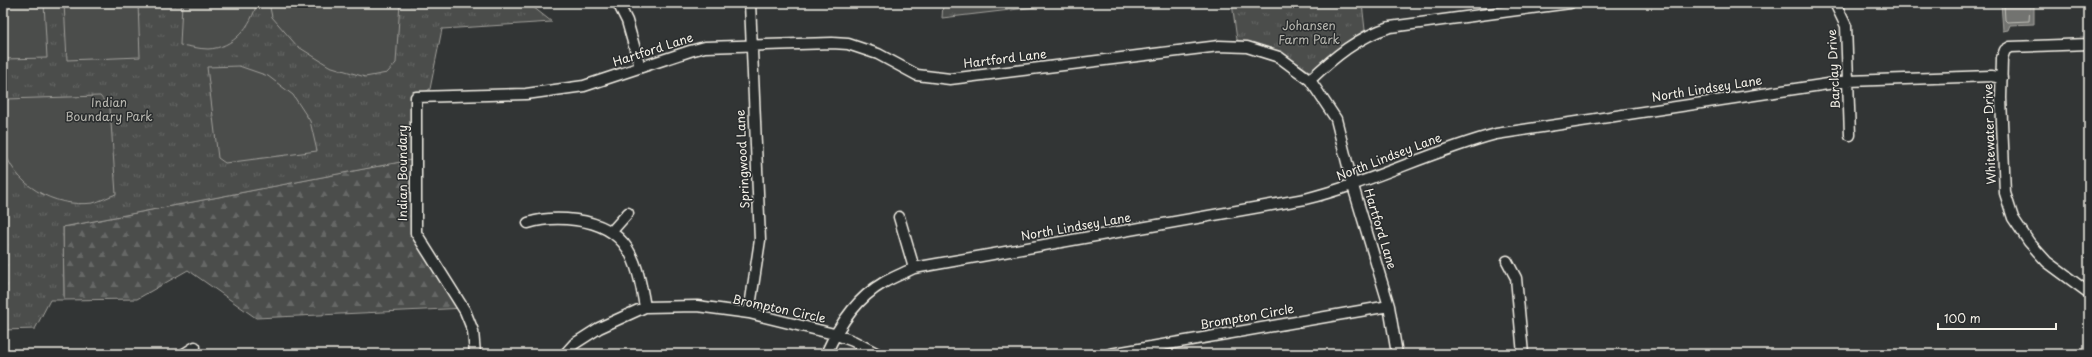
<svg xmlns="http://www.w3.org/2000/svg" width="2092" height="357" font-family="'Playpen Sans',sans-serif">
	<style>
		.forest { fill: url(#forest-firs); stroke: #a09f9a }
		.park { fill: url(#park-tufts); stroke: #a09f9a }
		.garden { fill: #4b4d4c; stroke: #a09f9a }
		.water { fill: #727370; stroke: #a6a5a0 }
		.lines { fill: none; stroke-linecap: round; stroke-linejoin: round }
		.shore { stroke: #c0bfb8; stroke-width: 1 }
		.minor-casing { stroke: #f4f1e8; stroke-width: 13 }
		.minor { stroke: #2a2d2e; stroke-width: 10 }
		.labels { text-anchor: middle; stroke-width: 3; stroke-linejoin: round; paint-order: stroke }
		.park-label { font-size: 12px; fill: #b9b8b1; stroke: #2a2d2e }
		.street-label { font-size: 12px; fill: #f4f1e8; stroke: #2a2d2e }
	</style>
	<defs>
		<pattern id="forest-firs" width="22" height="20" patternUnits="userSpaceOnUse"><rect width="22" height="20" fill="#4b4d4c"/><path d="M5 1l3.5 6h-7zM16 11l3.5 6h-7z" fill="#666766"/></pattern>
		<pattern id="park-tufts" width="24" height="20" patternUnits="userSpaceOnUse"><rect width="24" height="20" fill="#4b4d4c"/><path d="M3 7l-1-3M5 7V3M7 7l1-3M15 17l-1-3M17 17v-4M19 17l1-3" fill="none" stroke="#666766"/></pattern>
	</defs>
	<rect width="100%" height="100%" fill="#323535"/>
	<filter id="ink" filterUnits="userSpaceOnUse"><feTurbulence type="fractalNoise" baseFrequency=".025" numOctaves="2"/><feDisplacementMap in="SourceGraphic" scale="8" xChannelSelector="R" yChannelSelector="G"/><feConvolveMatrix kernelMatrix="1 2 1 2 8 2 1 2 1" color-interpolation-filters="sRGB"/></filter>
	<g filter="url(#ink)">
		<path class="forest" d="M420 158V232L466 308 256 318 188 270 137 299 64 300 63 227Z"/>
		<path class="park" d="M3 3H528L552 22 442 29 430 89 416 97V159L63 227 64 300H50L35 329 3 330Z
			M943 3H1070L942 18Z
			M1232 3H1362L1365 30 1342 45 1316 68 1309 71 1293 60 1270 48 1237 40Z"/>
		<path class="garden" d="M3 3H44L47 58 3 59Z
			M64 3H138L140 57 67 60Z
			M182 3H257C251 26 234 48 208 49 199 49 189 46 180 45Z
			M269 3H400L396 63 387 73 365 77 329 66 297 46 272 17Z
			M239 66 268 76 293 95 310 121 317 151 225 163 218 158 207 67Z
			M100 96 110 108 116 194C108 197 100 201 93 203 54 208 12 185 3 145 0 131 3 113 7 99Z"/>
		<path class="water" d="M2001 3H2034V24L2010 25 2008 30 2003 31Z"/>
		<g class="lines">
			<path class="shore" d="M2004 3 2005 20 2007 22 2029 21 2030 3"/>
			<defs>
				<path id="minor" d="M618 3 627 21 640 67
					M1835 3 1846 26 1850 135
					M2089 44 2010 47 2005 50 2002 58 2001 98 2005 193 2013 218 2029 242 2047 262 2089 293
					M1310 80C1334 57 1358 37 1390 27L1570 3
					M899 217 914 268
					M528 223C544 218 559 218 576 220 629 227 637 260 645 307
					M612 231 628 213
					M1507 261 1516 278 1523 354
					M749 313 760 240 750 3
					M184 354 195 347
					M475 354 473 331 465 311 416 233V97L526 94 584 86 690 51 705 47 832 43 848 44 878 54 917 75 950 79 1219 46 1247 47 1279 57 1310 80 1336 119 1353 186 1389 306 1397 354
					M565 354 574 344 599 328 645 307 697 306 749 313 834 334 853 341 878 354
					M826 354C838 327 857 298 883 283 893 277 904 273 914 268L1305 199C1370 183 1431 151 1496 134L1848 81 1991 76 2002 78
					M1110 354 1389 306"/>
			</defs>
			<use href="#minor" class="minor-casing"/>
			<use href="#minor" class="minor"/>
		</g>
	</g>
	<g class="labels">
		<g class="park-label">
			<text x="1309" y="30">Johansen<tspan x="1309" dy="14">Farm Park</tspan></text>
			<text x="109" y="107">Indian<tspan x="109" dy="14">Boundary Park</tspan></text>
		</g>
		<g class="street-label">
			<text transform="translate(653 50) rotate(-18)" y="4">Hartford Lane</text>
			<text transform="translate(1005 59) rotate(-7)" y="4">Hartford Lane</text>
			<text transform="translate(1834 69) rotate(-93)" y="4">Barclay Drive</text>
			<text transform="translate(1707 89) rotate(-9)" y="4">North Lindsey Lane</text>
			<text transform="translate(1990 134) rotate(-92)" y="4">Whitewater Drive</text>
			<text transform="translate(1389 157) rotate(-21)" y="4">North Lindsey Lane</text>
			<text transform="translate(743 159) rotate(-93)" y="4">Springwood Lane</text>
			<text transform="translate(403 173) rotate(-90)" y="4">Indian Boundary</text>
			<text transform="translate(1076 227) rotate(-10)" y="4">North Lindsey Lane</text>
			<text transform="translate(1380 229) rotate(73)" y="4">Hartford Lane</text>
			<text transform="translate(779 309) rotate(12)" y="4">Brompton Circle</text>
			<text transform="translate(1247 317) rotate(-10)" y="4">Brompton Circle</text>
		</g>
	</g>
	<rect width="2092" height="357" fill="none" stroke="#2a2d2e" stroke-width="16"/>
	<rect x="8" y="8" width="2076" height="341" fill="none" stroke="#f4f1e8" stroke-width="1.5" filter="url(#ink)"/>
	<path d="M1938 323v6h118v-6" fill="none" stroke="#f4f1e8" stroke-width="2"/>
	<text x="1944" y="323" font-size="12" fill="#f4f1e8" stroke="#2a2d2e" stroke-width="3" paint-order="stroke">100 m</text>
</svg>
